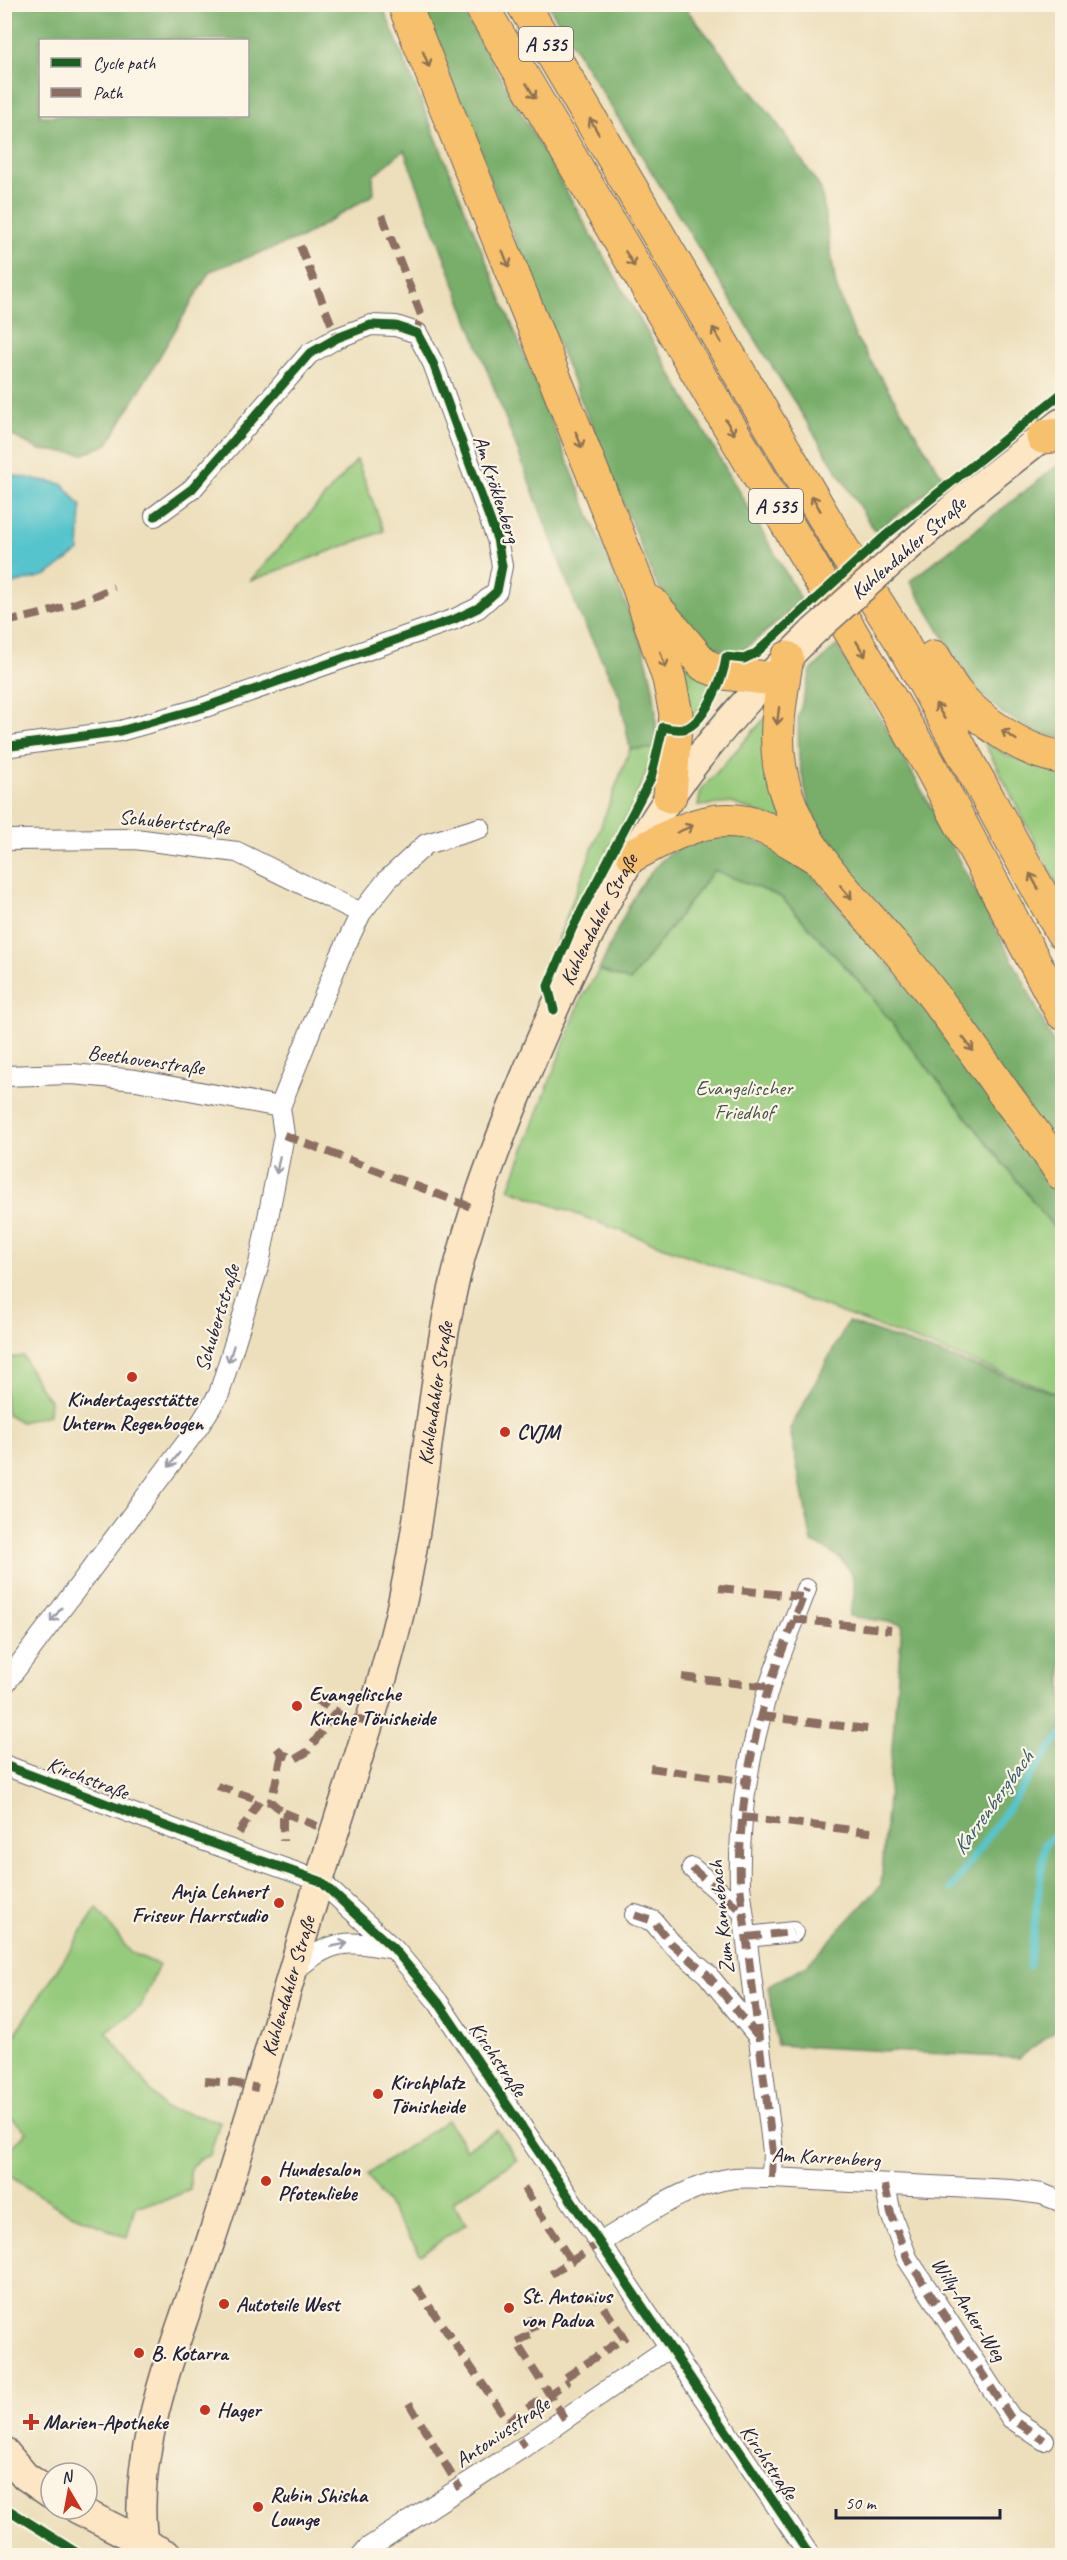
<svg xmlns="http://www.w3.org/2000/svg" width="1067" height="2560" font-family="Caveat,sans-serif">
	<style>
		.green { fill: #96ca7b; stroke: #5c765b; stroke-width: 1.5 }
		.forest { fill: #78ae6b; stroke: #4d6853; stroke-width: 1.5; fill-rule: evenodd }
		.water { fill: #56c4cc; stroke: #3c7384; stroke-width: 1.5 }
		.lines { fill: none; stroke-linecap: round; stroke-linejoin: round }
		.stream { stroke: #56c4cc; stroke-width: 7 }
		.minor-casing { stroke: #696468; stroke-width: 22 }
		.secondary-casing { stroke: #696468; stroke-width: 31 }
		.motorway-casing { stroke: #696468; stroke-width: 35 }
		.minor { stroke: #fff; stroke-width: 20 }
		.secondary { stroke: #fce6c4; stroke-width: 28 }
		.motorway { stroke: #f7c06c; stroke-width: 33 }
		.secondary-bridge-casing { stroke: #696468; stroke-width: 31; stroke-linecap: butt }
		.secondary-bridge { stroke: #fce6c4; stroke-width: 28 }
		.quiet { stroke: #8d6e63; stroke-width: 8; stroke-dasharray: 15 8; stroke-linecap: butt }
		.cycleway-casing { stroke: #fcf5e5; stroke-width: 13 }
		.cycleway { stroke: #1b5e20; stroke-width: 9 }
		.oneway { stroke: #8c7154 }
		.oneway2 { stroke: #9c9ca7 }
		.poi-dot { fill: #c8321e; stroke: #fcf5e5; stroke-width: 2 }
		.labels { text-anchor: middle; stroke-width: 4.5; stroke-linejoin: round; paint-order: stroke }
		.shield { fill: #fcf5e5; stroke: #63616e; stroke-width: 1.5 }
		.shield-label { font-size: 20px; font-weight: bold; fill: #22223b }
		.street-label { font-size: 21px; fill: #22223b; stroke: #fcf5e5 }
		.park-label { font-size: 21px; fill: #45544e; stroke: #fcf5e5 }
		.poi-label { font-size: 21px; font-weight: bold; fill: #22223b; stroke: #fcf5e5; text-anchor: start }
		.water-label { font-size: 22px; font-style: italic; fill: #345b6e; stroke: #fcf5e5 }
	</style>
	<rect width="100%" height="100%" fill="#fcf5e5"/>
	<filter id="ink" filterUnits="userSpaceOnUse"><feTurbulence type="fractalNoise" baseFrequency=".0167" numOctaves="2"/><feDisplacementMap in="SourceGraphic" scale="12" xChannelSelector="R" yChannelSelector="G"/><feConvolveMatrix kernelMatrix="1 2 1 2 8 2 1 2 1" color-interpolation-filters="sRGB"/></filter>
	<filter id="wash" filterUnits="userSpaceOnUse"><feTurbulence type="fractalNoise" baseFrequency=".008" numOctaves="4" result="noise"/><feDisplacementMap in="SourceGraphic" scale="24" xChannelSelector="R" yChannelSelector="G"/><feGaussianBlur stdDeviation="1.35" result="paint"/><feColorMatrix in="noise" values="0 0 0 0 0 0 0 0 0 0 0 0 0 0 0 0 0 1.4 0 .05"/><feComposite in="paint" operator="in"/></filter>
	<g filter="url(#wash)">
		<rect width="100%" height="100%" fill="#eddfbc"/>
		<path class="green" d="M357 460 384 531 250 581Z
			M681 661 719 686 688 721Z
			M766 717 783 822 732 803 698 806 701 790Z
			M983 740 1010 757 1062 773V894Z
			M630 749H655L635 801 554 950Z
			M714 870 781 897 862 985 1055 1229 1062 1250V1395L509 1189 581 999 599 970 630 981Z
			M23 1356 38 1385 50 1400 49 1415 21 1422 7 1414 5 1400 4 1359Z
			M97 1908 130 1952 159 1965 140 2007 106 2032 164 2108 220 2121 210 2155 200 2159 190 2169V2190L163 2201 135 2206 127 2238 59 2208 5 2173V2154L27 2132 5 2112V2050Z
			M447 2120 466 2149 497 2130 517 2160 452 2202 466 2224 421 2254 367 2175Z"/>
		<path class="forest" d="M4 5H382L642 644C653 682 659 709 655 749H630L620 697 579 613 404 150 373 176 374 194 301 238 210 271 108 444 84 454 40 450 5 432ZM40 40H248V116H40Z
			M440 5H459L802 601 739 654C692 646 682 619 656 583L424 18Z
			M548 5H683L775 120 821 189 836 286 855 336 944 479 875 532Z
			M1062 462V739L1037 733 1002 713 972 685 910 581Z
			M837 645 914 776 1023 980 1062 1061V1157L835 858 815 827 807 798 799 760 798 717 811 671Z
			M731 832 777 848 811 874 891 967 972 1067 1062 1203V1250L1055 1229 862 985 781 897 714 870 630 981 599 970C620 926 639 867 686 843 699 837 717 835 731 832Z
			M848 1322 1062 1396V2025L1019 2058 777 2045 768 1986 807 1965 881 1885 902 1624 849 1616C851 1608 855 1597 854 1588 854 1564 832 1550 812 1543L790 1429Z"/>
		<path class="water" d="M5 474 63 484 81 506 79 551 47 575 5 586Z"/>
		<g class="lines">
			<path class="stream" d="M951 1889 1052 1746 1062 1735
				M1029 1966 1045 1844 1062 1828"/>
		</g>
	</g>
	<g filter="url(#ink)">
		<g class="lines">
			<defs>
				<path id="minor" d="M4 747 120 731 205 707 455 619 478 608 497 591 502 566 497 539 433 363 417 333 396 326 371 325 337 338 309 354 192 489 155 516
					M4 840 135 839 237 852 361 913
					M4 1076 72 1074 136 1080 280 1107
					M4 1685 199 1426 219 1394 259 1264 284 1135 280 1107 339 959 361 913 388 879 426 844 480 828
					M4 1765 200 1839 320 1881 394 1949 438 2002 810 2556
					M692 1868 743 1912
					M635 1915 653 1921 671 1943 707 1974 757 2035
					M747 1937 793 1932
					M293 1972C330 1939 347 1940 394 1949
					M772 2178 773 2152 740 1886C738 1819 749 1751 769 1687 780 1654 794 1622 806 1589
					M885 2185 891 2214 907 2258 1011 2418 1044 2440
					M601 2242C642 2218 685 2184 734 2178 746 2177 759 2178 772 2178L1011 2190 1042 2194 1062 2202
					M361 2556 368 2548 525 2446 670 2347"/>
				<g id="secondary">
					<path d="M897 557 966 497 1060 423"/>
					<path d="M4 2451 25 2476 51 2494"/>
					<path d="M77 2509 170 2556"/>
					<path id="s1" d="M146 2556C125 2458 179 2336 210 2243 249 2125 282 2005 318 1885 345 1795 377 1708 399 1616 422 1520 428 1416 447 1318 461 1241 489 1164 519 1091 561 989 608 886 671 795 713 735 762 682 814 631"/>
				</g>
				<path id="motorway" d="M404 4 638 585 669 679 676 714 670 796
					M480 4 930 766 1062 1013
					M523 4 845 553 900 639 1062 932
					M1043 437 1062 435
					M652 603 704 665 724 673 766 678
					M934 657C941 668 947 682 956 693 978 720 1027 754 1062 757
					M787 658C779 704 771 747 786 793 807 860 861 905 904 958 939 1001 972 1047 1004 1093 1024 1120 1045 1146 1062 1174
					M633 855C678 832 716 807 767 829 784 836 800 848 816 857"/>
			</defs>
			<use href="#minor" class="minor-casing"/>
			<use href="#secondary" class="secondary-casing"/>
			<use href="#motorway" class="motorway-casing"/>
			<use href="#minor" class="minor"/>
			<use href="#secondary" class="secondary"/>
			<use href="#motorway" class="motorway"/>
			<defs>
				<path id="secondary-bridge" d="M814 631 897 557"/>
			</defs>
			<use href="#secondary-bridge" class="secondary-bridge-casing"/>
			<use href="#secondary-bridge" class="secondary-bridge"/>
			<path class="quiet" d="M382 215 421 315 417 333 419 336
				M300 246 337 338
				M4 622C44 615 78 604 114 587
				M284 1135 476 1209
				M719 1588 803 1597
				M793 1619 891 1630
				M682 1677 769 1687
				M314 1699 336 1711 335 1713 370 1723
				M761 1716 875 1730
				M277 1748 282 1754 295 1759 307 1752 335 1713
				M282 1754 271 1802 283 1812V1841
				M650 1768 748 1782
				M217 1786 260 1800
				M283 1812 317 1826
				M742 1817 878 1833
				M239 1833 260 1800 271 1802
				M692 1868 743 1912
				M635 1915 653 1921 671 1943 707 1974 757 2035
				M747 1937 793 1932
				M205 2081 233 2083 258 2088
				M772 2178 773 2152 740 1886C738 1819 749 1751 769 1687 780 1654 794 1622 806 1589
				M885 2185 891 2214 907 2258 1011 2418 1044 2440
				M524 2188 571 2261
				M551 2274 601 2242
				M416 2287 525 2446
				M527 2318 536 2332 516 2342 565 2419
				M566 2377 624 2338 597 2297 587 2296
				M409 2403 460 2489
				M508 2421 569 2381"/>
			<defs>
				<path id="cycleway" d="M4 747 120 731 205 707 455 619 478 608 497 591 502 566 497 539 433 363 417 333 396 326 371 325 337 338 309 354 192 489 155 516
					M554 1010 548 986 572 929 651 778 663 727C671 729 680 731 687 728 706 719 724 677 726 657L744 659 756 653 885 536 1062 393
					M4 1765 200 1839 320 1881 394 1949 438 2002 810 2556
					M4 2507 82 2556"/>
			</defs>
			<use href="#cycleway" class="cycleway-casing"/>
			<use href="#cycleway" class="cycleway"/>
		</g>
		<defs><path id="oneway-shaft" d="M-6 0H5M1.5-3L5.5 0L1.5 3" fill="none" stroke-width="1.6" stroke-linecap="round" stroke-linejoin="round" transform="scale(1.5)"/></defs>
		<g class="oneway">
			<use href="#oneway-shaft" transform="translate(426 59) rotate(68)"/>
			<use href="#oneway-shaft" transform="translate(531 91) rotate(59)"/>
			<use href="#oneway-shaft" transform="translate(594 126) rotate(-120)"/>
			<use href="#oneway-shaft" transform="translate(506 259) rotate(68)"/>
			<use href="#oneway-shaft" transform="translate(630 259) rotate(59)"/>
			<use href="#oneway-shaft" transform="translate(717 335) rotate(-120)"/>
			<use href="#oneway-shaft" transform="translate(730 427) rotate(59)"/>
			<use href="#oneway-shaft" transform="translate(579 440) rotate(68)"/>
			<use href="#oneway-shaft" transform="translate(816 503) rotate(-120)"/>
			<use href="#oneway-shaft" transform="translate(861 649) rotate(59)"/>
			<use href="#oneway-shaft" transform="translate(663 660) rotate(72)"/>
			<use href="#oneway-shaft" transform="translate(940 711) rotate(-120)"/>
			<use href="#oneway-shaft" transform="translate(778 716) rotate(97)"/>
			<use href="#oneway-shaft" transform="translate(1009 735) rotate(-147)"/>
			<use href="#oneway-shaft" transform="translate(685 829) rotate(-23)"/>
			<use href="#oneway-shaft" transform="translate(1034 881) rotate(-119)"/>
			<use href="#oneway-shaft" transform="translate(846 892) rotate(49)"/>
			<use href="#oneway-shaft" transform="translate(968 1044) rotate(53)"/>
		</g>
		<g class="oneway2">
			<use href="#oneway-shaft" transform="translate(278 1165) rotate(101)"/>
			<use href="#oneway-shaft" transform="translate(231 1354) rotate(107)"/>
			<use href="#oneway-shaft" transform="translate(174 1460) rotate(127)"/>
			<use href="#oneway-shaft" transform="translate(56 1615) rotate(127)"/>
			<use href="#oneway-shaft" transform="translate(339 1945) rotate(-11)"/>
		</g>
	</g>
	<g class="poi-dot">
		<circle cx="132" cy="1377" r="6"/>
		<circle cx="505" cy="1432" r="6"/>
		<circle cx="297" cy="1706" r="6"/>
		<circle cx="279" cy="1903" r="6"/>
		<circle cx="378" cy="2094" r="6"/>
		<circle cx="266" cy="2181" r="6"/>
		<circle cx="224" cy="2304" r="6"/>
		<circle cx="509" cy="2308" r="6"/>
		<circle cx="139" cy="2353" r="6"/>
		<circle cx="205" cy="2410" r="6"/>
		<path d="M28 2413h6v6h6v6h-6v6h-6v-6h-6v-6h6z"/>
		<circle cx="258" cy="2507" r="6"/>
	</g>
	<g class="labels">
		<g class="shield">
			<rect x="519" y="27" width="54" height="34" rx="4.5"/>
			<rect x="749" y="489" width="54" height="34" rx="4.5"/>
		</g>
		<g class="shield-label">
			<text x="546" y="51">A 535</text>
			<text x="776" y="513">A 535</text>
		</g>
		<g class="street-label">
			<text transform="translate(497 489) rotate(72)" y="7">Am Kröklenberg</text>
			<text transform="translate(908 548) rotate(-41)" y="7">Kuhlendahler Straße</text>
			<text transform="translate(174 822) rotate(6)" y="7">Schubertstraße</text>
			<text dy="7" stroke="none"><textPath href="#s1" startOffset="1708">Kuhlendahler Straße</textPath></text>
			<text transform="translate(146 1060) rotate(8)" y="7">Beethovenstraße</text>
			<text transform="translate(217 1318) rotate(-73)" y="7">Schubertstraße</text>
			<text dy="7" stroke="none"><textPath href="#s1" startOffset="1204">Kuhlendahler Straße</textPath></text>
			<text transform="translate(88 1778) rotate(21)" y="7">Kirchstraße</text>
			<text transform="translate(721 1917) rotate(-96)" y="7">Zum Kannebach</text>
			<text dy="7" stroke="none"><textPath href="#s1" startOffset="592">Kuhlendahler Straße</textPath></text>
			<text transform="translate(498 2059) rotate(56)" y="7">Kirchstraße</text>
			<text transform="translate(826 2157) rotate(3)" y="7">Am Karrenberg</text>
			<text transform="translate(969 2309) rotate(57)" y="7">Willy-Anker-Weg</text>
			<text transform="translate(502 2432) rotate(-34)" y="7">Antoniusstraße</text>
			<text transform="translate(769 2462) rotate(56)" y="7">Kirchstraße</text>
		</g>
		<g class="park-label">
			<text x="744" y="1095">Evangelischer<tspan x="744" dy="24">Friedhof</tspan></text>
		</g>
		<g class="poi-label">
			<text x="132" y="1406" text-anchor="middle">Kindertagesstätte<tspan x="132" dy="24">Unterm Regenbogen</tspan></text>
			<text x="517" y="1439">CVJM</text>
			<text x="309" y="1701">Evangelische<tspan x="309" dy="24">Kirche Tönisheide</tspan></text>
			<text x="267" y="1898" text-anchor="end">Anja Lehnert<tspan x="267" dy="24">Friseur Harrstudio</tspan></text>
			<text x="390" y="2089">Kirchplatz<tspan x="390" dy="24">Tönisheide</tspan></text>
			<text x="278" y="2176">Hundesalon<tspan x="278" dy="24">Pfotenliebe</tspan></text>
			<text x="521" y="2303">St. Antonius<tspan x="521" dy="24">von Padua</tspan></text>
			<text x="236" y="2311">Autoteile West</text>
			<text x="151" y="2360">B. Kotarra</text>
			<text x="217" y="2417">Hager</text>
			<text x="43" y="2429">Marien-Apotheke</text>
			<text x="270" y="2502">Rubin Shisha<tspan x="270" dy="24">Lounge</tspan></text>
		</g>
		<g class="water-label">
			<text transform="translate(992 1802) rotate(-54)" y="8">Karrenbergbach</text>
		</g>
	</g>
	<rect width="1067" height="2560" fill="none" stroke="#fcf5e5" stroke-width="24"/>
	<rect x="39" y="39" width="210" height="78" fill="#fcf5e5" stroke="#a5a1a1" stroke-width="1.5"/>
	<rect x="51" y="58" width="30" height="9" fill="#1b5e20" stroke="#a5a1a1" stroke-width="1.5"/>
	<text x="93" y="69" font-size="18" fill="#22223b">Cycle path</text>
	<rect x="51" y="88" width="30" height="9" fill="#8d6e63" stroke="#a5a1a1" stroke-width="1.5"/>
	<text x="93" y="99" font-size="18" fill="#22223b">Path</text>
	<g transform="translate(69 2491) rotate(350)"><circle r="28" fill="#fcf5e5" stroke="#a5a1a1" stroke-width="1.5"/>
	<path d="M0-4.5L10 22L0 15L-10 22Z" fill="#c8321e"/>
	<text y="-9" font-size="16" font-weight="bold" text-anchor="middle" fill="#22223b">N</text>
	</g>
	<path d="M836 2509v9h164v-9" fill="none" stroke="#22223b" stroke-width="3"/>
	<text x="845" y="2509" font-size="18" fill="#22223b" stroke="#fcf5e5" stroke-width="4.5" paint-order="stroke">50 m</text>
</svg>
